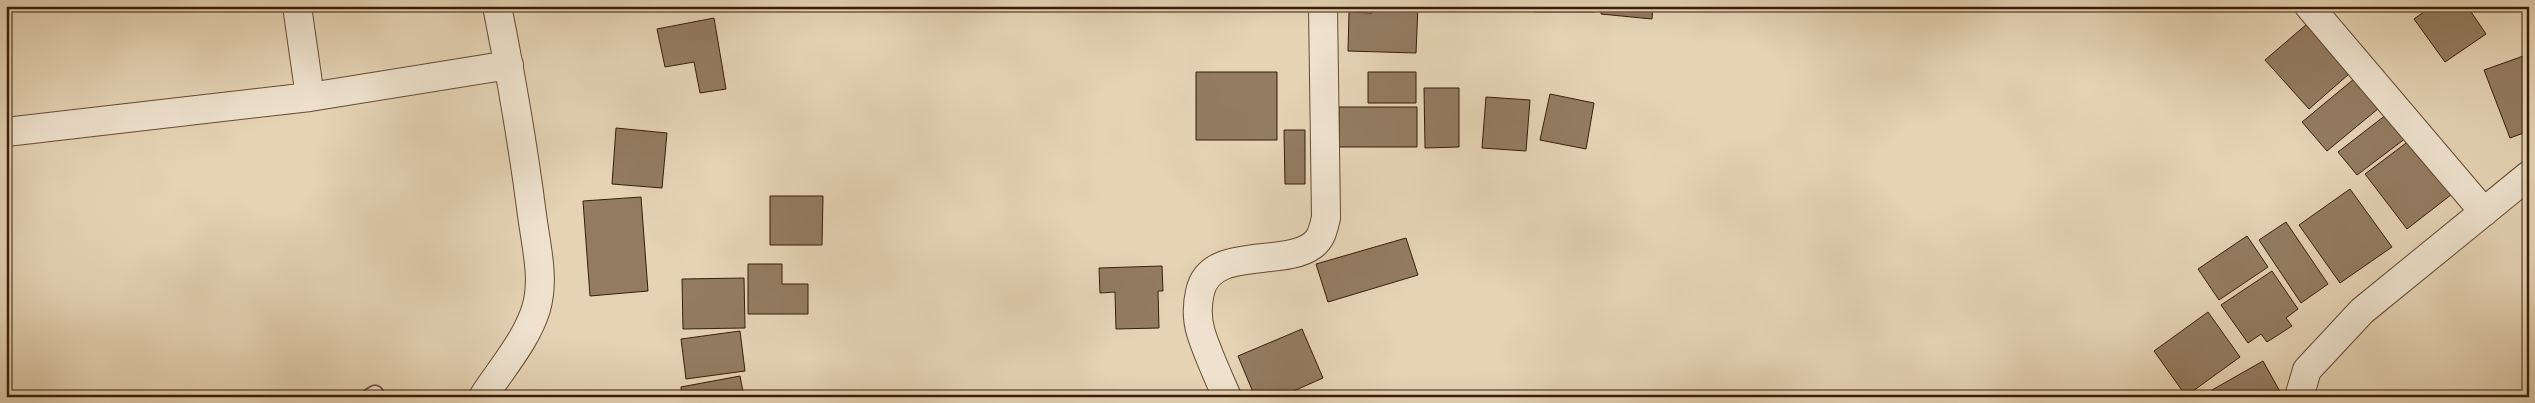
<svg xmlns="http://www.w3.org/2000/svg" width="2535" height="403" font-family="'Libre Bodoni',serif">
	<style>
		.building { fill: #937c61; stroke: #3b1d08 }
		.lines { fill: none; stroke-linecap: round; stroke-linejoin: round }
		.lane-casing { stroke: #664a33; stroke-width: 19 }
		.street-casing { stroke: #664a33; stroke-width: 30 }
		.lane { stroke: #eee2ce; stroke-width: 16 }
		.street { stroke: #eee2ce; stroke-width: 28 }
	</style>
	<rect width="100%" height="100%" fill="#e5d3b4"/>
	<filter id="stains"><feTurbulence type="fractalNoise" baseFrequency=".004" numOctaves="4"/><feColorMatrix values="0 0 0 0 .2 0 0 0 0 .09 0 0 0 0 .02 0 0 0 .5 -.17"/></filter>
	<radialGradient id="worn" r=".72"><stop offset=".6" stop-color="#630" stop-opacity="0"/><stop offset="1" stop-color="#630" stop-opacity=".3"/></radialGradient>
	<path class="building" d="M1372 6H1418L1416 53 1348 51 1349 12 1372 13Z
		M1535 6H1595V12H1535Z
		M1601 6H1653L1652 19 1601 14Z
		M2432 6H2467L2486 34 2445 62 2414 19Z
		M714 18 726 89 700 93 694 62 665 67 657 29Z
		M2314 18 2357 67 2309 109 2265 60Z
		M2529 54V131L2510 138 2484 70Z
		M1196 72H1277V140H1196Z
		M1368 72H1416V103H1368Z
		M2360 74 2385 103 2327 151 2302 122Z
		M1424 88H1459V147L1425 148Z
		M1550 94 1594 103 1586 149 1540 140Z
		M1486 97 1530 100 1526 151 1482 148Z
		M1339 107H1417V147H1339Z
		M2391 111 2410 135 2357 175 2338 152Z
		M616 128 667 133 662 188 612 184Z
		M1284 130H1305V184H1285Z
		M2414 137 2456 191 2407 229 2365 174Z
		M2350 189 2392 247 2340 283 2299 225Z
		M770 196H823L822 245H770Z
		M641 197 648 291 590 296 583 201Z
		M2286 222 2328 284 2301 303 2259 240Z
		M2247 236 2268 267 2219 300 2198 269Z
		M1406 238 1418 275 1328 302 1316 264Z
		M748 264H782V284H808V314H748Z
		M1162 266 1163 291H1158L1159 328 1116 329 1115 292 1100 293 1099 268Z
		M2272 271 2298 309 2286 318 2292 326 2267 342 2261 334 2248 343 2221 305Z
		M744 278 745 328 683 329 682 279Z
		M2208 312 2240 357 2186 396 2154 351Z
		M1302 329 1323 378 1280 397H1255L1238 356Z
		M740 331 745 371 686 379 681 339Z
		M2263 361 2283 397H2216L2212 390Z
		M740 376 744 397H682L681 387Z"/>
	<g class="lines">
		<defs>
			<path id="lane" d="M370 397 375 394"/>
			<path id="street" d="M297 6 310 97
				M2309 6 2484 212
				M6 132 310 97 509 65
				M483 397C501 369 526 341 536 309 545 279 536 246 532 215 523 145 511 76 497 6
				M1227 397C1218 376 1208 355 1201 333 1197 320 1197 305 1200 292 1210 245 1283 268 1313 245 1322 238 1323 229 1326 218L1323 6
				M2299 397 2307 370 2362 311 2529 175"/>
		</defs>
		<use href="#lane" class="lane-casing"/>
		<use href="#street" class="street-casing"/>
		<use href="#lane" class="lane"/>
		<use href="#street" class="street"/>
	</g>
	<rect width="2535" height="403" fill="none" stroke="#e5d3b4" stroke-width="25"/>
	<rect x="8" y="8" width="2520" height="388" fill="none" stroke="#3b1d08" stroke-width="2.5"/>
	<rect x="12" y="12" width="2510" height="378" fill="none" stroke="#3b1d08"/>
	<rect width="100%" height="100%" filter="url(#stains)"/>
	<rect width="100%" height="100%" fill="url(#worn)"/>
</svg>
